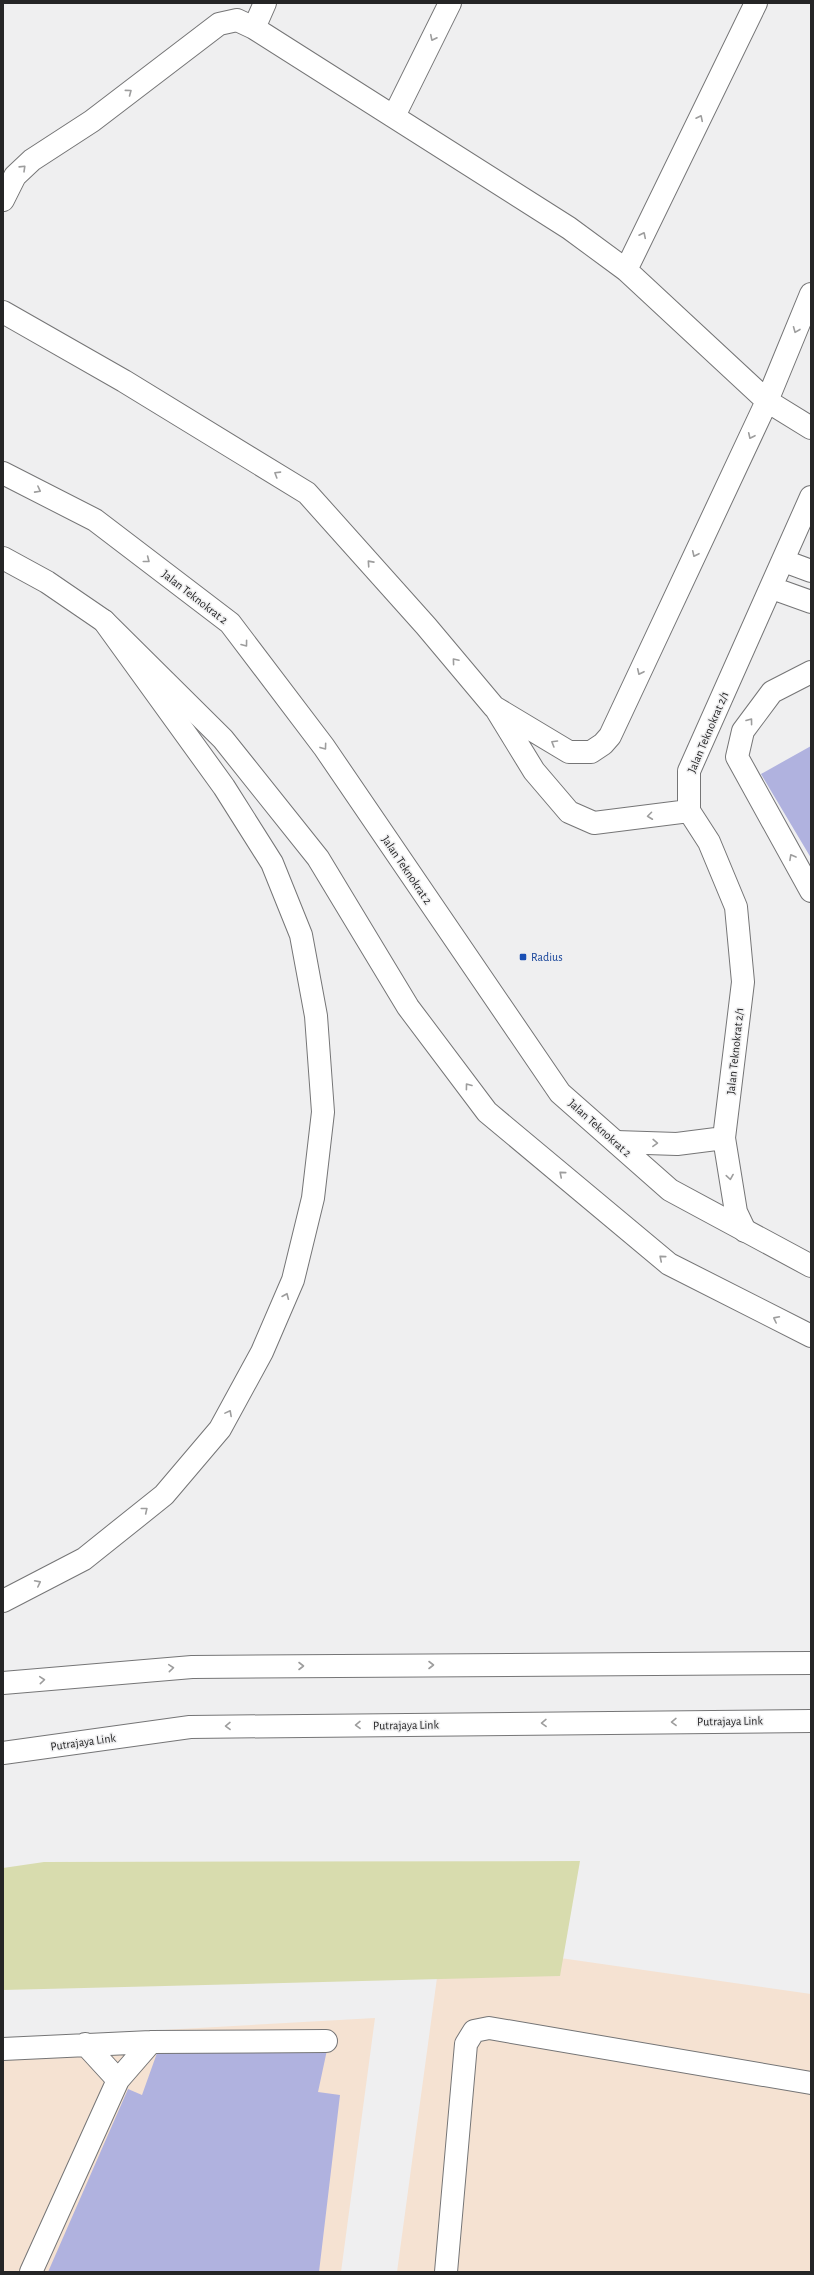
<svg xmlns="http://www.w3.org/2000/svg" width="814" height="2275" font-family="'Alegreya Sans',sans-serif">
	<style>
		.industrial { fill: #f5e2d2 }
		.green { fill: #d8dcae }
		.building { fill: #b0b2df }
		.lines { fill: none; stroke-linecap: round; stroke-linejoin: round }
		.minor-casing { stroke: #757576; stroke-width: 24 }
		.major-casing { stroke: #757576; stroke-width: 24 }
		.highway-casing { stroke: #757576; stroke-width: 24 }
		.minor { stroke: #fff; stroke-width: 22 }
		.major { stroke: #fff; stroke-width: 22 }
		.highway { stroke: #fff; stroke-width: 22 }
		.oneway { stroke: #9d9d9d }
		.transit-dot { fill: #1a4fb4; stroke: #efeff0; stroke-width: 1.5 }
		.labels { text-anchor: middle; stroke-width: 3; stroke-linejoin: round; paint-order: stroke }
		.street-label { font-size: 12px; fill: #252526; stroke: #efeff0 }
		.transit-label { font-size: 12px; fill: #164399; stroke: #efeff0; text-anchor: start }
	</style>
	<rect width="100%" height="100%" fill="#efeff0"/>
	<path class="industrial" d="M442 1941 811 1994V2272H397Z
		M375 2018 341 2272H3V2039Z"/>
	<path class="green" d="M580 1861 560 1976 3 1990V1868L44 1862Z"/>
	<path class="building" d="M811 746V858L761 774Z
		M327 2050 318 2092 340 2095 319 2272H48L128 2089 142 2095 157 2053Z"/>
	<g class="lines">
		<defs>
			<path id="minor" d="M254 28 265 3
				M394 116 450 3
				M3 200 15 176 32 160 92 121 219 24 237 20 254 28 569 228 626 270 767 401 811 428
				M626 270 756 3
				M3 312 124 381 307 493 426 626 494 707 569 752H591L603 744 610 736 767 401 811 294
				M784 561 811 571
				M772 588 811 602
				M811 672 772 692 743 731 737 757 811 891
				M496 709 534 771 569 812 594 823 689 811
				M616 1142 677 1144 724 1138
				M745 1231 736 1212 724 1138 743 982 736 907 709 842 689 811V771L811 497
				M85 2044 118 2080
				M3 2049 151 2042 326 2041
				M31 2272 118 2080 151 2042
				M446 2272 466 2044 474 2031 489 2028 811 2083"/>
			<path id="major" d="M3 473 95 520 230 623 324 747 560 1093 670 1190 811 1266
				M3 558 47 582 104 621 223 739 318 858 408 1007 487 1112 669 1264 811 1336"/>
			<path id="highway" d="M3 1601 84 1559 164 1495 220 1429 262 1352 293 1280 313 1198 323 1112 316 1016 301 935 272 863 224 787 104 621
				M3 1683 192 1667 811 1663
				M3 1753 190 1727 811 1721"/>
		</defs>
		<use href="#minor" class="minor-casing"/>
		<use href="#major" class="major-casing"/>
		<use href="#highway" class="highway-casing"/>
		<use href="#minor" class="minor"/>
		<use href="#major" class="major"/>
		<use href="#highway" class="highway"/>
	</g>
	<defs><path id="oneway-chevron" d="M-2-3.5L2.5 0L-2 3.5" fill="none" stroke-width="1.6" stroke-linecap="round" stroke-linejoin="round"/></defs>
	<g class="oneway">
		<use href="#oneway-chevron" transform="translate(433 38) rotate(116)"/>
		<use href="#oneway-chevron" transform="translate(129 92) rotate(-37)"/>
		<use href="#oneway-chevron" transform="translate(700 118) rotate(-64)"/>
		<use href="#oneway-chevron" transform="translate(23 168) rotate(-44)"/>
		<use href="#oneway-chevron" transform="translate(643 235) rotate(-64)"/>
		<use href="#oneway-chevron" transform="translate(796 330) rotate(112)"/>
		<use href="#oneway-chevron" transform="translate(751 436) rotate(115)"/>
		<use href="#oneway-chevron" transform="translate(277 474) rotate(-148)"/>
		<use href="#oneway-chevron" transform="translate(38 490) rotate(28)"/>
		<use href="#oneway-chevron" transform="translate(695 554) rotate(115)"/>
		<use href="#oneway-chevron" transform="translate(147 560) rotate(38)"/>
		<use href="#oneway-chevron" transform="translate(370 563) rotate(-132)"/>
		<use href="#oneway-chevron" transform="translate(245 644) rotate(53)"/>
		<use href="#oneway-chevron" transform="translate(455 661) rotate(-130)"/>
		<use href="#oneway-chevron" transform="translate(640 672) rotate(115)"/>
		<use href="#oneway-chevron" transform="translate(750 721) rotate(-53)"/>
		<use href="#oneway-chevron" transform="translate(554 743) rotate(-149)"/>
		<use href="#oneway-chevron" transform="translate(324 747) rotate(54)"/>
		<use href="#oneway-chevron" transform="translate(650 816) rotate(173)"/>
		<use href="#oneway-chevron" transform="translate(792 857) rotate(-119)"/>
		<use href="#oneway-chevron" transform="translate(468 1086) rotate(-127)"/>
		<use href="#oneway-chevron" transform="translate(655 1143) rotate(2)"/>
		<use href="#oneway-chevron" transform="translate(562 1174) rotate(-140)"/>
		<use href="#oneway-chevron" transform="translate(730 1177) rotate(81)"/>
		<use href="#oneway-chevron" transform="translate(662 1258) rotate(-140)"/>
		<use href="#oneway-chevron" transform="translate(286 1296) rotate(-67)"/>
		<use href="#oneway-chevron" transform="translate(776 1319) rotate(-153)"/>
		<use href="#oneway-chevron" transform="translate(229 1413) rotate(-62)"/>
		<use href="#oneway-chevron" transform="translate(145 1510) rotate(-39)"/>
		<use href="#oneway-chevron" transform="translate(38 1583) rotate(-27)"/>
		<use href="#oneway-chevron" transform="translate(431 1665)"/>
		<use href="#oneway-chevron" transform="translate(301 1666)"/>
		<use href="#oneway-chevron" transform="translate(171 1668) rotate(-5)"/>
		<use href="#oneway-chevron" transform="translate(42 1680) rotate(-5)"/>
		<use href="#oneway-chevron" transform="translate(674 1722) rotate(179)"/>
		<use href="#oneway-chevron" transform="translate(544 1723) rotate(179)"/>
		<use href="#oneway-chevron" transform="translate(358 1725) rotate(179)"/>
		<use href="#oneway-chevron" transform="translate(228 1726) rotate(179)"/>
	</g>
	<rect class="transit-dot" x="519" y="953" width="8" height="8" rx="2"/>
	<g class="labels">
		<g class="street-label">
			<text transform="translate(195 597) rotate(38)" y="4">Jalan Teknokrat 2</text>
			<text transform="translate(708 732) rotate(-67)" y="4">Jalan Teknokrat 2/1</text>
			<text transform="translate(407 870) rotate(56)" y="4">Jalan Teknokrat 2</text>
			<text transform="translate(735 1051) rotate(-84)" y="4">Jalan Teknokrat 2/1</text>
			<text transform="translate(600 1128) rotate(42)" y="4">Jalan Teknokrat 2</text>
			<text transform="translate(730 1721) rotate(-1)" y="4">Putrajaya Link</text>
			<text transform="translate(406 1725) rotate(-1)" y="4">Putrajaya Link</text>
			<text transform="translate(83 1742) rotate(-8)" y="4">Putrajaya Link</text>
		</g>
		<g class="transit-label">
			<text x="531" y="961">Radius</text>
		</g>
	</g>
	<rect width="814" height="2275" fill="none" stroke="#252526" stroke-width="8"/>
</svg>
